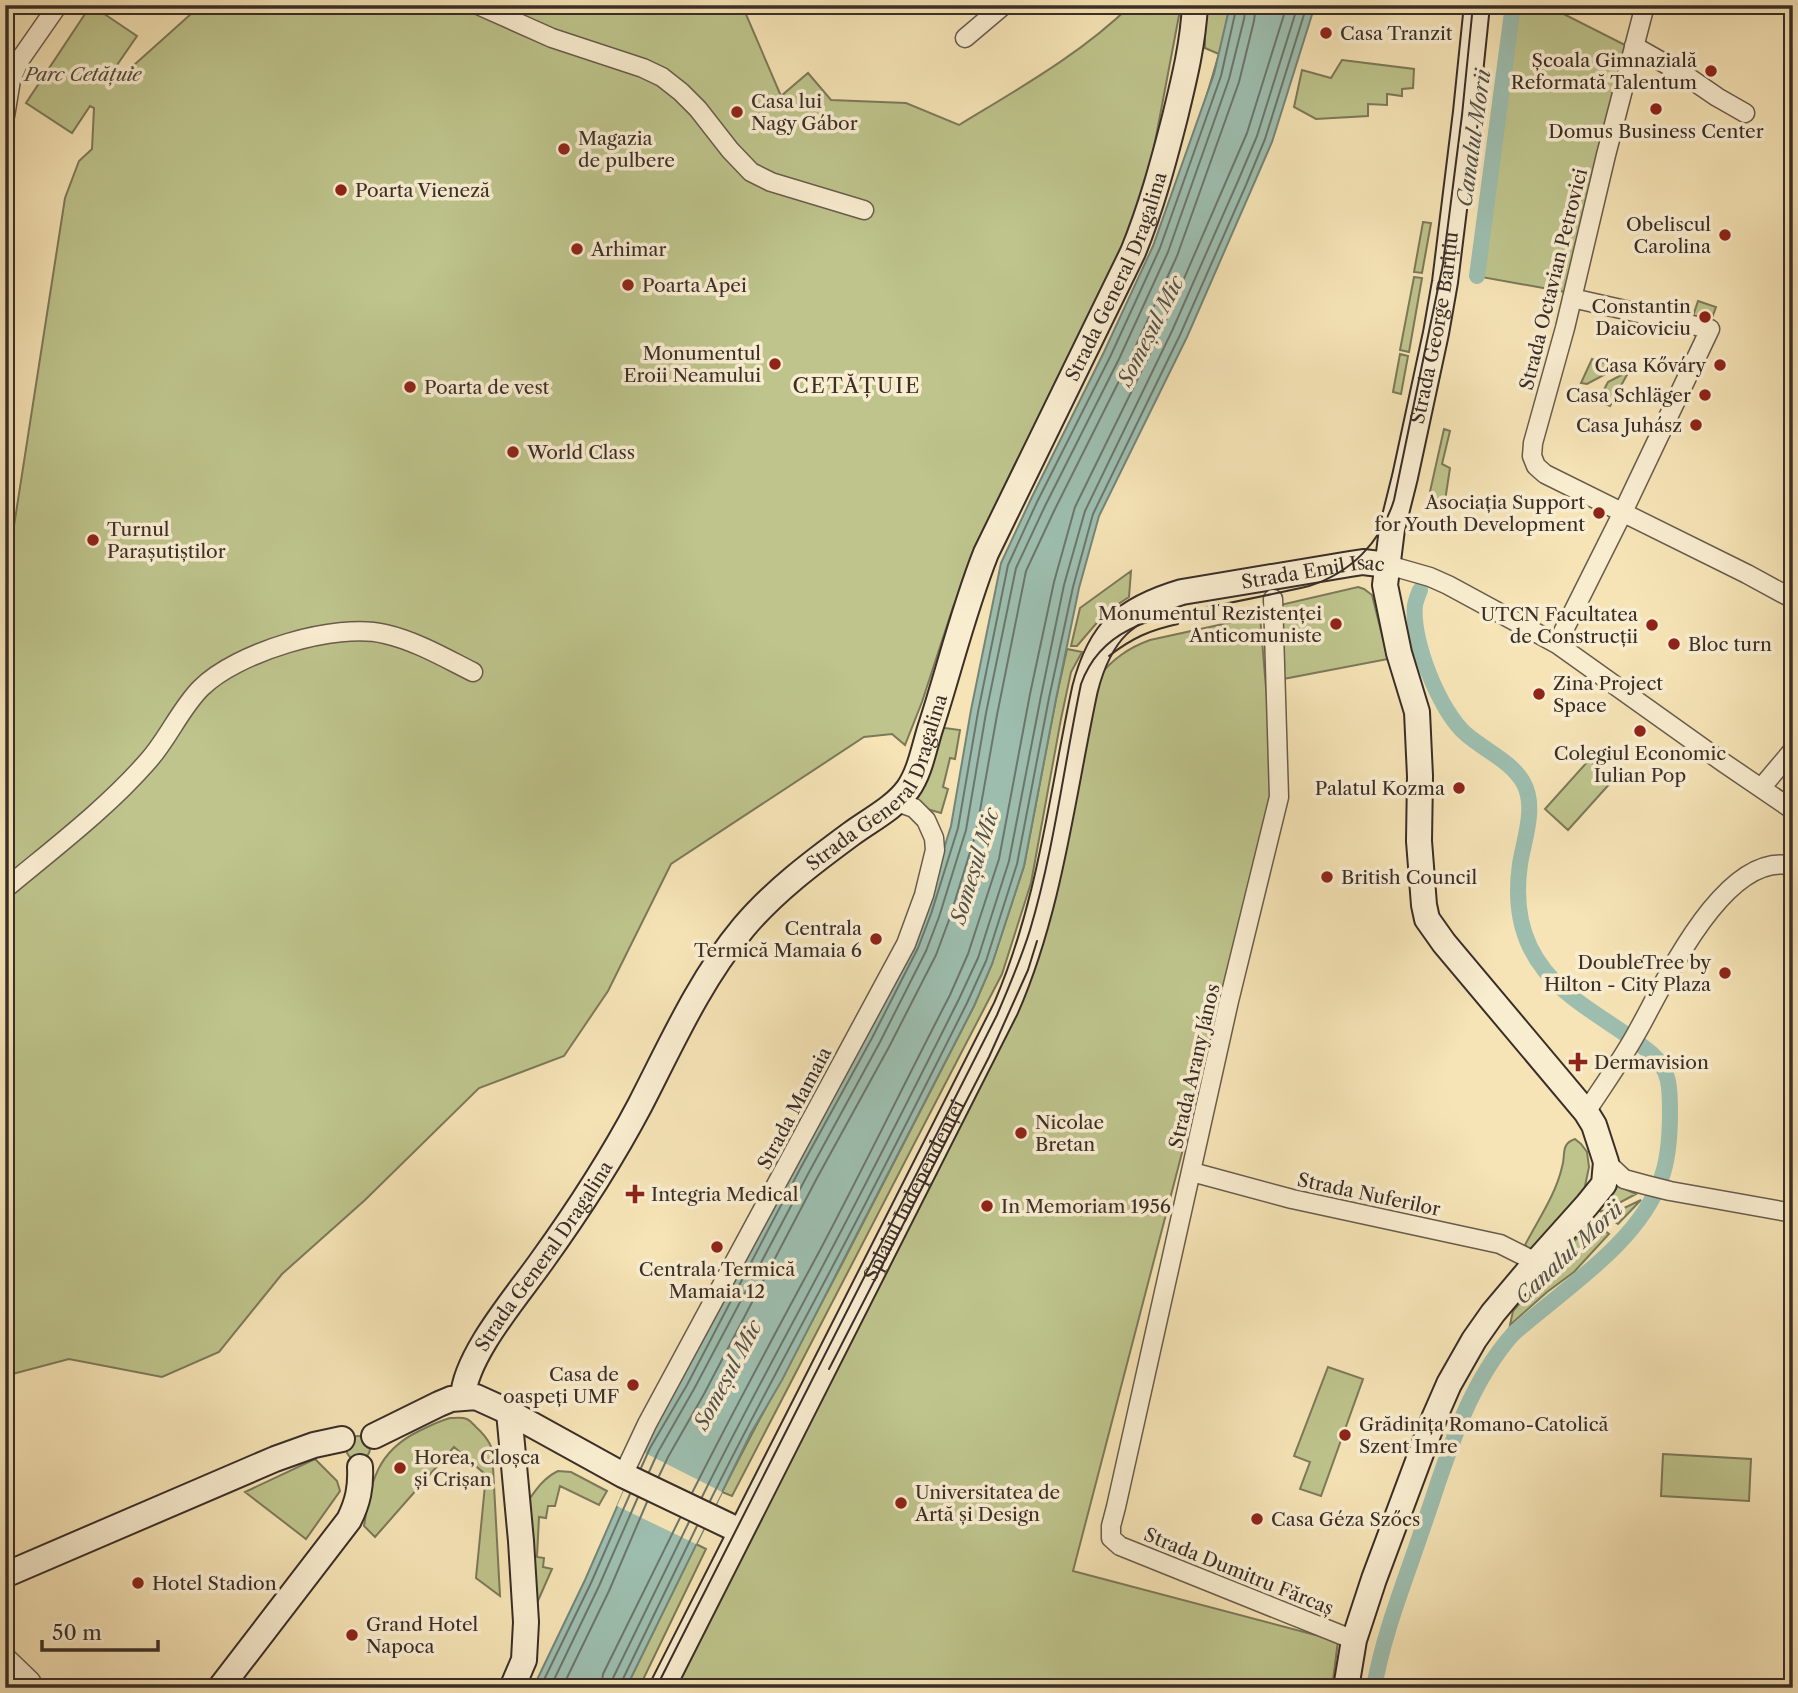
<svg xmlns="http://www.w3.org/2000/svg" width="1798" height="1693" font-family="'Libre Caslon Text',serif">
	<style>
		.green { fill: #bec48c; stroke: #7c795a; stroke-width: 2 }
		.water { fill: #9dbeaf; stroke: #758479; stroke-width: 2 }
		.pier { fill: #f6e4b6 }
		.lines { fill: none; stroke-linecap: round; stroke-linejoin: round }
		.shore { stroke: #6c766c; stroke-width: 2 }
		.canal { stroke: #9dbeaf; stroke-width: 16 }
		.street-casing { stroke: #695c4c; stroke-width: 21 }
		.secondary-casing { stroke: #3a2e28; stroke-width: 28 }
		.street { stroke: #f9edd0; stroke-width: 18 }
		.secondary { stroke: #f9edd0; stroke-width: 24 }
		.tram { stroke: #3a2e28; stroke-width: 2 }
		.poi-dot { fill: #8f2418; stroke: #f9edd0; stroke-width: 2.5 }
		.labels { text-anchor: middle; stroke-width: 7; stroke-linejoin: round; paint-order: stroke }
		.poi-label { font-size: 19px; fill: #3a2e28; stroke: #f9edd0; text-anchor: start }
		.park-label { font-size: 19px; font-style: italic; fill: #544c3c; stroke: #f9edd0 }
		.street-label { font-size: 19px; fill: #3a2e28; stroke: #f9edd0 }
		.water-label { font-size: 21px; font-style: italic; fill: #53524a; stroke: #f9edd0 }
		.neighbourhood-label { font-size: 21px; letter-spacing: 2px; fill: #3a2e28; stroke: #f9edd0 }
	</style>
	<rect width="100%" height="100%" fill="#f6e4b6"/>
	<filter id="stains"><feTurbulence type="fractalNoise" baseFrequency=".00286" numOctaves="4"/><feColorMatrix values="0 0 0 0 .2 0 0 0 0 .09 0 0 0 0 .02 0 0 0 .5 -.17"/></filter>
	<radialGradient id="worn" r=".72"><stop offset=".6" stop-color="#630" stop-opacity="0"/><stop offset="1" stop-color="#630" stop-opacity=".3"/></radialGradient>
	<path class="green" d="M91 5 137 36 115 68 124 74 201 5H742L781 96 808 73 831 100 906 103 959 125C1018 89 1081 54 1131 5H1181L1148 179 1133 229 976 554 953 607 922 702 905 745 892 734 864 737 671 864 608 991 564 1056 479 1088 365 1200 282 1274 219 1352 162 1377 69 1359 5 1376V561L9 558 65 198 79 161 92 149 94 108 90 106 72 133 26 103Z
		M1205 5H1259L1176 184 1200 118 1219 54 1205 48Z
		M1516 5H1546L1631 48 1571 293 1476 276Z
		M1342 60 1414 69 1413 88 1402 89V96L1387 94V105L1368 104V116L1316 119 1294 107 1302 70 1331 78Z
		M1423 222 1431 223 1422 273 1414 272Z
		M1414 277 1422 278 1409 352 1400 350Z
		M1698 301 1716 307 1710 323 1692 319Z
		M1400 354 1408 356 1401 394 1393 392Z
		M1592 359 1619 367 1587 384 1581 383Z
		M1629 371 1610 406 1598 401 1608 382Z
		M1444 429 1450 431 1442 464 1450 468 1445 501 1429 496Z
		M1131 571 1129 597 1106 612 1077 646H1071L1080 608Z
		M1358 587 1364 589 1372 595 1388 659 1278 680 1276 606Z
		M1260 616 1275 796 1073 1571 1338 1641 1332 1688H673L1002 1039 1098 677C1113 659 1128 648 1150 640Z
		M1067 649 1082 652 1071 672 1061 719 1031 883 1002 974 732 1496 722 1492C761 1415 803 1339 843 1262 887 1177 930 1091 974 1006L992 964 1024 866 1056 699Z
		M937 727 960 730 955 759 950 758 943 787 948 789 941 813 927 809 914 801Z
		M1589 760 1613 780 1568 830 1545 809Z
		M1575 1139 1581 1144 1587 1152 1589 1167 1584 1191 1531 1250 1525 1245C1538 1220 1556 1194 1562 1167 1566 1155 1560 1144 1575 1139Z
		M1614 1184 1636 1194 1619 1203 1599 1205Z
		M1641 1200 1618 1224 1600 1211 1622 1209Z
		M1592 1221 1609 1234 1574 1272 1547 1292 1510 1325 1513 1311Z
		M1328 1367 1363 1379 1321 1496 1300 1489 1310 1462 1294 1456Z
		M450 1418C455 1418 462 1417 467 1419 471 1421 473 1424 476 1427 487 1437 497 1451 493 1467L500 1596 476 1578 486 1475 454 1447 375 1537 364 1526C371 1482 376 1452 419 1431 429 1426 439 1421 450 1418Z
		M346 1448a12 12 0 1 1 24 0a12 12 0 1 1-24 0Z
		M1663 1454 1751 1459 1749 1501 1661 1496Z
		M315 1459 337 1481 340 1491 306 1539 245 1492Z
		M558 1471 571 1472 607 1491 599 1505 560 1486 555 1506H548L546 1518 539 1517 537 1557 544 1558 543 1567 552 1569 533 1612 528 1501C537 1488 544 1478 558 1471Z
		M696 1544 706 1549 639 1688H626Z"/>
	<path class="water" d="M1230 5H1315L1272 142 1252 188 1187 337 1099 516 1079 588 1056 699 1024 866 992 964 974 1006 843 1261 782 1380 751 1433 626 1688H533L585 1580 644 1445 680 1382 743 1266 924 912 951 826 971 710 1001 563 1031 499 1104 352 1153 246 1214 74Z"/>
	<path class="pier" d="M641 1451 722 1492 696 1544 617 1506Z"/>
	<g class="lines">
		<path class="shore" d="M641 1468 650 1448 687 1385 800 1169 872 1038 918 948 931 914 958 828 978 712 1008 565 1037 502 1111 355 1160 248 1221 76 1237 5
			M649 1472 658 1452 694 1389 808 1174 880 1042 926 951 939 917 966 830 986 713 1016 568 1045 506 1119 359 1168 252 1229 79 1244 19 1246 5
			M659 1476 668 1457 704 1394 817 1178 889 1047 936 955 949 920 976 833 997 715 1026 571 1054 511 1128 363 1177 256 1239 82 1254 21 1256 5
			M692 1493C733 1411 776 1332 819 1252 864 1167 906 1080 950 995L968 954 999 859 1030 694 1054 582 1075 507 1163 327 1228 177 1247 133 1287 5
			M702 1497C742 1416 786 1336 828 1256 873 1171 916 1085 959 999L978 958 1009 861 1041 696 1064 585 1085 511 1172 331 1238 181 1257 136 1298 5
			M710 1501C750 1420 794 1340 836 1260 881 1175 924 1089 967 1003L986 961 1017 864 1049 698 1073 587 1093 514 1180 335 1246 185 1265 139 1307 5
			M540 1688 591 1583 630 1494
			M550 1688 599 1586 638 1497
			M562 1688 609 1591 647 1502
			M601 1688 603 1674 680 1518
			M611 1688 613 1678 689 1522
			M620 1688 621 1683 697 1526"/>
		<path class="canal" d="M1477 276 1513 5
			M1374 1688C1383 1635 1404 1584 1421 1533 1445 1465 1464 1389 1513 1334 1562 1290 1639 1243 1661 1179 1669 1158 1670 1134 1670 1112 1670 1088 1670 1070 1652 1054 1610 1018 1555 999 1530 947 1518 922 1516 892 1520 864 1524 839 1537 806 1523 782 1511 761 1484 750 1466 734 1440 712 1411 640 1415 605 1416 600 1418 595 1420 590"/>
		<defs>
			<path id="street" d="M478 5 552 38 643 68 662 77 681 92 698 109 730 150 751 172 771 182 864 210
				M1645 5 1606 155 1565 328 1533 443 1532 456 1536 466 1545 474 1747 574 1793 599
				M965 38 1004 5
				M1634 46 1685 75 1717 97 1745 113
				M5 116 11 80 19 61 58 5
				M1388 565 1430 577 1448 585 1557 644 1724 763 1793 810
				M1273 599 1279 797 1229 1001 1116 1507 1111 1526V1538L1120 1546 1354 1640
				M1557 644 1622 514 1710 329 1572 298
				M1761 788 1793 750
				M5 889C54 848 106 809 148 761 168 739 180 709 201 688 237 652 336 622 385 634 416 641 445 658 473 672
				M1586 1112C1603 1086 1621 1061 1636 1034 1663 987 1724 848 1793 866
				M1606 1162 1624 1179 1646 1185 1670 1191 1793 1213
				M1192 1172 1292 1199 1500 1244 1536 1262
				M623 1475 647 1424 906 944 924 895 935 850 934 838 926 820 914 808 897 802
				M5 1656 31 1681"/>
			<g id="secondary">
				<path id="s1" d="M463 1397C465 1356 517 1296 541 1262 577 1212 611 1160 640 1105 671 1045 699 981 743 928 773 892 813 862 851 834 870 820 894 808 908 789 920 772 924 748 930 729 949 671 963 611 986 553L1133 252C1151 208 1163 164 1175 117 1184 80 1193 44 1195 5"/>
				<path d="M509 1412 521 1541 526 1622 524 1660 512 1688"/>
				<path d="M374 1436 439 1404 451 1399 476 1397 509 1412 623 1475 740 1531"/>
				<path d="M5 1575 275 1459 314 1445 342 1439"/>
				<path d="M220 1688 349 1520C358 1502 361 1487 360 1467"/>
				<path id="s2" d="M662 1688 1006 1008C1050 907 1062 796 1085 689 1100 630 1125 609 1182 592L1350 564 1363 562 1388 565"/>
				<path id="s3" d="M1346 1688 1354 1640 1374 1579 1435 1416 1449 1384 1474 1340 1493 1313 1536 1262 1587 1205 1604 1184 1606 1162 1594 1125 1586 1112 1444 943 1427 919 1424 905 1419 841 1420 776 1417 712 1399 653 1385 585 1392 529 1405 477 1436 333 1445 282 1466 112 1477 5"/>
			</g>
		</defs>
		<use href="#street" class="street-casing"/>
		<use href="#secondary" class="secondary-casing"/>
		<use href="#street" class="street"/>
		<use href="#secondary" class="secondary"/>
		<path class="tram" d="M1109 656C1132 638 1150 630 1178 624
			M829 1369 989 1057 1028 970 1037 941
			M656 1688 997 1015C1009 987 1021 959 1030 930 1054 850 1064 765 1081 684 1103 622 1164 617 1219 605 1249 599 1279 593 1309 586 1351 573 1381 542 1394 500L1443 264 1462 115 1473 5"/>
	</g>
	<g class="poi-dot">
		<circle cx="1326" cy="33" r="7"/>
		<circle cx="1711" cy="71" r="7"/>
		<circle cx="1656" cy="109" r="7"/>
		<circle cx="737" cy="112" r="7"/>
		<circle cx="564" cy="149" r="7"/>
		<circle cx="341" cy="190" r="7"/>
		<circle cx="1725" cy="235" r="7"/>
		<circle cx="577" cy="249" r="7"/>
		<circle cx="628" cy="285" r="7"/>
		<circle cx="1705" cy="317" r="7"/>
		<circle cx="775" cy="364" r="7"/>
		<circle cx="1720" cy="365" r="7"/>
		<circle cx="410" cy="387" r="7"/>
		<circle cx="1705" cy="395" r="7"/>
		<circle cx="1696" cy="425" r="7"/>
		<circle cx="513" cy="452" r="7"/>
		<circle cx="1599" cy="513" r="7"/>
		<circle cx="93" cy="540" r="7"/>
		<circle cx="1336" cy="624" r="7"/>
		<circle cx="1652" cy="625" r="7"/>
		<circle cx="1674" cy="644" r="7"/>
		<circle cx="1539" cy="694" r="7"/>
		<circle cx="1640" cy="731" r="7"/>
		<circle cx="1459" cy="788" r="7"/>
		<circle cx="1327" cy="877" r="7"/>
		<circle cx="876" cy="939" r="7"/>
		<circle cx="1725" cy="973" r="7"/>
		<path d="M1574.5 1051.5h7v7h7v7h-7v7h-7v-7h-7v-7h7z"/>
		<circle cx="1021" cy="1133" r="7"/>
		<path d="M631.5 1183.5h7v7h7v7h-7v7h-7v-7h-7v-7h7z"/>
		<circle cx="987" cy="1206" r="7"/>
		<circle cx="717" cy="1247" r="7"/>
		<circle cx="633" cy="1385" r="7"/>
		<circle cx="1345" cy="1435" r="7"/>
		<circle cx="400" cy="1468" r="7"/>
		<circle cx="901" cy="1503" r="7"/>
		<circle cx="1257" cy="1519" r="7"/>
		<circle cx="138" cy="1583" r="7"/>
		<circle cx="352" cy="1635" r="7"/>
	</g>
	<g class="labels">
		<g class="poi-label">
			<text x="1340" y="40">Casa Tranzit</text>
			<text x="1697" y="67" text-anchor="end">Școala Gimnazială<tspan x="1697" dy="22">Reformată Talentum</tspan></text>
			<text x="751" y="108">Casa lui<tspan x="751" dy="22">Nagy Gábor</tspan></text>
			<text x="1656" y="138" text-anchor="middle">Domus Business Center</text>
			<text x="578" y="145">Magazia<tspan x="578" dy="22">de pulbere</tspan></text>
			<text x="355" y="197">Poarta Vieneză</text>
			<text x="1711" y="231" text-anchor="end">Obeliscul<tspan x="1711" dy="22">Carolina</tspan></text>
			<text x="591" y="256">Arhimar</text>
			<text x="642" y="292">Poarta Apei</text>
			<text x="1691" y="313" text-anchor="end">Constantin<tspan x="1691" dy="22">Daicoviciu</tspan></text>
			<text x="761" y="360" text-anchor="end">Monumentul<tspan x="761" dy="22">Eroii Neamului</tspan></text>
			<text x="1706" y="372" text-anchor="end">Casa Kőváry</text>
			<text x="424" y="394">Poarta de vest</text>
			<text x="1691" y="402" text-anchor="end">Casa Schläger</text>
			<text x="1682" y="432" text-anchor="end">Casa Juhász</text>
			<text x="527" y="459">World Class</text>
			<text x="1585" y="509" text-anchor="end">Asociația Support<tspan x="1585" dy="22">for Youth Development</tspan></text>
			<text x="107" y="536">Turnul<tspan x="107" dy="22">Parașutiștilor</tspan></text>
			<text x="1322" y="620" text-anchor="end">Monumentul Rezistenței<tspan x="1322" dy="22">Anticomuniste</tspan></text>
			<text x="1638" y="621" text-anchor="end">UTCN Facultatea<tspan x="1638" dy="22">de Construcții</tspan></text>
			<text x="1688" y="651">Bloc turn</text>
			<text x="1553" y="690">Zina Project<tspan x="1553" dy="22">Space</tspan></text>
			<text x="1640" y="760" text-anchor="middle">Colegiul Economic<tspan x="1640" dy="22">Iulian Pop</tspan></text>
			<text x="1445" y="795" text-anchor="end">Palatul Kozma</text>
			<text x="1341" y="884">British Council</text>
			<text x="862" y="935" text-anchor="end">Centrala<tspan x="862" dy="22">Termică Mamaia 6</tspan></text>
			<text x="1711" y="969" text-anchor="end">DoubleTree by<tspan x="1711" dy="22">Hilton - City Plaza</tspan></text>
			<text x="1594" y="1069">Dermavision</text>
			<text x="1035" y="1129">Nicolae<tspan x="1035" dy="22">Bretan</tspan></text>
			<text x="651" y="1201">Integria Medical</text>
			<text x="1001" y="1213">In Memoriam 1956</text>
			<text x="717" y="1276" text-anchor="middle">Centrala Termică<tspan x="717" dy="22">Mamaia 12</tspan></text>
			<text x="619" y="1381" text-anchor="end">Casa de<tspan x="619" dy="22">oaspeți UMF</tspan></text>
			<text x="1359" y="1431">Grădinița Romano-Catolică<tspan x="1359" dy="22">Szent Imre</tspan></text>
			<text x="414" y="1464">Horea, Cloșca<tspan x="414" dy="22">și Crișan</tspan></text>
			<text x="915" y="1499">Universitatea de<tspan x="915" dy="22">Artă și Design</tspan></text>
			<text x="1271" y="1526">Casa Géza Szőcs</text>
			<text x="152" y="1590">Hotel Stadion</text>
			<text x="366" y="1631">Grand Hotel<tspan x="366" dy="22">Napoca</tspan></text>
		</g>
		<g class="park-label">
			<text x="83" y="81">Parc Cetățuie</text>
		</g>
		<g class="street-label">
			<text dy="7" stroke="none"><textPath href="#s1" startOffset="1320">Strada General Dragalina</textPath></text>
			<text transform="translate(1553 279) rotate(-76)" y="7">Strada Octavian Petrovici</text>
			<text dy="7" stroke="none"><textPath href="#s3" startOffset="1503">Strada George Barițiu</textPath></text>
			<text dy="7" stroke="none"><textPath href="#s2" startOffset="1370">Strada Emil Isac</textPath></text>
			<text dy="7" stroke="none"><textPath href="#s1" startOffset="752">Strada General Dragalina</textPath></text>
			<text transform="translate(1194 1066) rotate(-77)" y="7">Strada Arany János</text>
			<text transform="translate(794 1108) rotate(-62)" y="7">Strada Mamaia</text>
			<text dy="7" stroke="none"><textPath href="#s2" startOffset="558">Splaiul Independenței</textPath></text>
			<text transform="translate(1369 1194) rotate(12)" y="7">Strada Nuferilor</text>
			<text dy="7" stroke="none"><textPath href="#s1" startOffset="164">Strada General Dragalina</textPath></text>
			<text transform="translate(1239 1571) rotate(22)" y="7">Strada Dumitru Fărcaș</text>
		</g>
		<g class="water-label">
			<text transform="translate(1474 138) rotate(-82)" y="7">Canalul Morii</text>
			<text transform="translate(1151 331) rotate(-63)" y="7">Someșul Mic</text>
			<text transform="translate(975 866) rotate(-73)" y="7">Someșul Mic</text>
			<text transform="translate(1569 1253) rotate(-43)" y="7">Canalul Morii</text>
			<text transform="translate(728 1375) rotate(-62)" y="7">Someșul Mic</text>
		</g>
		<g class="neighbourhood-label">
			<text x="857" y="393">CETĂȚUIE</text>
		</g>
	</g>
	<rect width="1798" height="1693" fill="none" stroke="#f6e4b6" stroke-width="28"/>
	<rect x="7" y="7" width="1784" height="1679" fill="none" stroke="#3a2e28" stroke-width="3.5"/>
	<rect x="14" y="14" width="1770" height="1665" fill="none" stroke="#3a2e28" stroke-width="2"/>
	<path d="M42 1640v10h116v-10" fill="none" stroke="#3a2e28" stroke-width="3.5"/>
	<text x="52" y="1640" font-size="21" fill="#3a2e28" stroke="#f9edd0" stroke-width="5" paint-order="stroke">50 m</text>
	<rect width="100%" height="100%" filter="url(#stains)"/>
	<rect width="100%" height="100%" fill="url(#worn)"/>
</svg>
